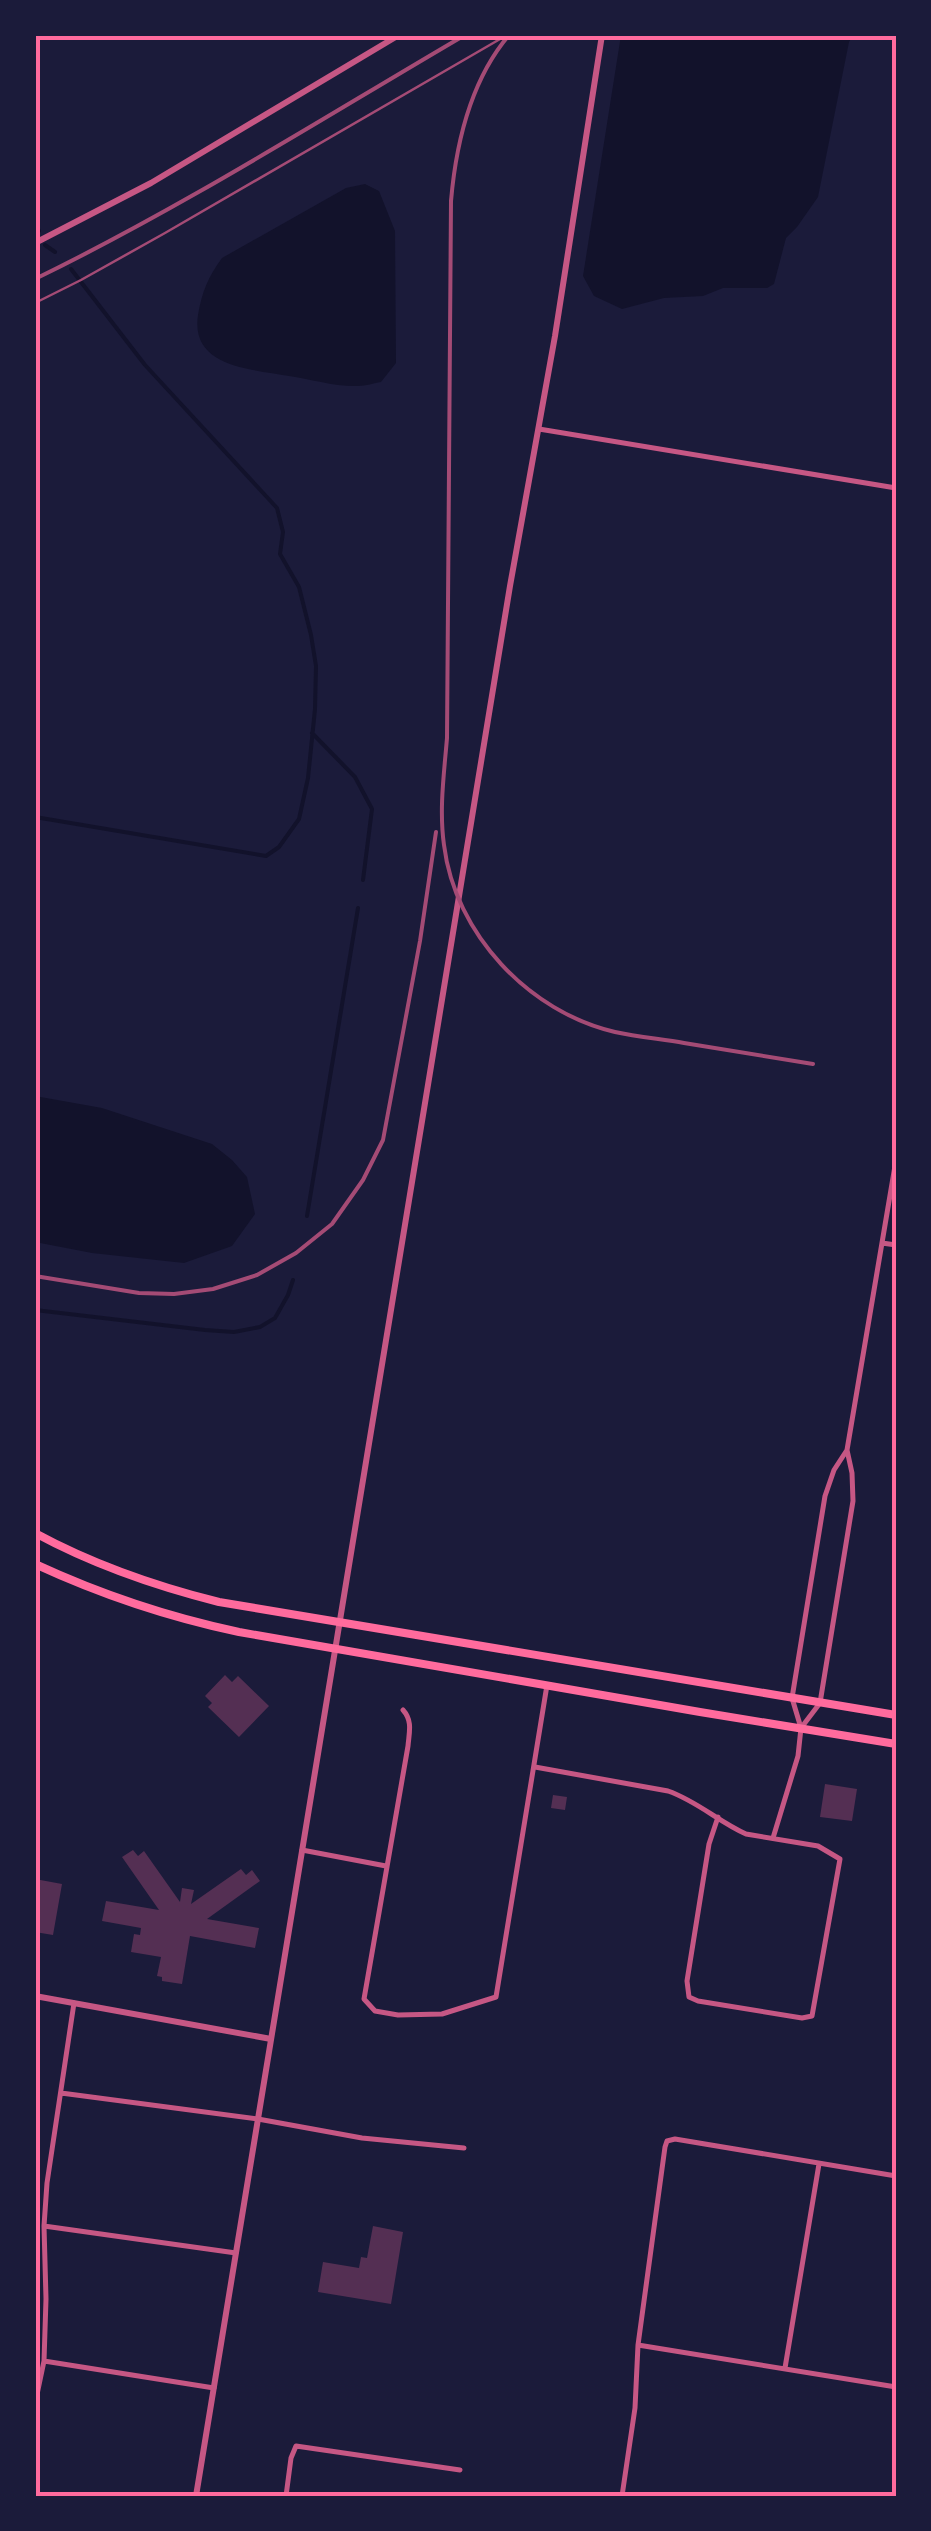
<svg xmlns="http://www.w3.org/2000/svg" width="931" height="2531" font-family="'Open Sans',sans-serif">
	<style>
		.water { fill: #12122b }
		.lines { fill: none; stroke-linecap: round; stroke-linejoin: round }
		.stream { stroke: #12122b; stroke-width: 4 }
		.building { fill: #542f53 }
		.minor { stroke: #c65784; stroke-width: 5 }
		.tertiary { stroke: #c65784; stroke-width: 6 }
		.secondary { stroke: #ff6b9d; stroke-width: 8 }
		.tram { stroke: #a44b75; stroke-width: 2.5 }
		.rail { stroke: #a44b75; stroke-width: 4 }
		.neatline { fill: none; stroke: #ff6b9d; stroke-width: 4 }
	</style>
	<rect width="100%" height="100%" fill="#1b1b3a"/>
	<path class="water" d="M621 35H853L849 42 818 197 797 227 786 238 774 284 767 288H723L703 296 664 298 622 309 594 296 583 276Z
		M365 184 379 191 395 231 396 363 381 382C374 383 366 386 358 386 336 387 310 379 289 376 251 369 190 367 198 315 202 292 208 277 222 258L346 188Z
		M35 1096 102 1108 212 1144 232 1160 247 1177 255 1214 232 1246 184 1263 92 1253 35 1242Z"/>
	<g class="lines">
		<path class="stream" d="M35 222 39 231
			M45 245 55 252
			M312 733 355 777 372 809 363 880
			M35 817 266 856 279 847 299 819 308 778 315 709 316 666 311 635 299 587 280 554 283 532 277 508 145 365 71 269
			M307 1216 358 908
			M35 1310 205 1330 234 1332 260 1327 275 1318 288 1295 293 1280"/>
	</g>
	<path class="building" d="M225 1675 232 1682 238 1676 269 1706 239 1737 208 1707 212 1703 205 1696Z
		M825 1784 857 1789 852 1821 820 1817Z
		M553 1795 567 1797 565 1810 551 1808Z
		M133 1850 138 1856 144 1851 180 1902 182 1888 194 1890 191 1904 241 1869 246 1875 252 1870 260 1881 207 1919 259 1928 255 1948 190 1936 182 1984 162 1981V1977L157 1976 161 1957 131 1952 134 1934 140 1935 141 1928 102 1921 106 1901 159 1910 122 1857Z
		M35 1879 62 1884 53 1935 35 1932Z
		M373 2226 403 2232 391 2304 318 2292 323 2262 359 2268 361 2257 367 2258Z"/>
	<g class="lines">
		<path class="minor" d="M539 429 896 488
			M882 1243 896 1245
			M403 1710C413 1721 409 1733 408 1746L364 1999 375 2011 398 2015 442 2014 496 1997 547 1685
			M801 1728 820 1703 853 1501 852 1473 847 1450 896 1160
			M535 1767 668 1791C697 1801 719 1822 746 1834L818 1846 840 1859 812 2016 802 2018 698 2001 689 1997 687 1981 709 1844 718 1817
			M773 1838 798 1756 801 1728 792 1698 825 1496 834 1470 847 1450
			M302 1850 386 1866
			M61 2093 258 2119 362 2138 464 2148
			M44 2226 236 2253
			M638 2345 896 2387
			M44 2361 214 2388
			M785 2368 819 2164
			M35 2404 44 2361 46 2299 44 2226 47 2183 74 2003
			M35 2495 44 2496
			M286 2496 291 2458 296 2446 460 2470
			M622 2496 635 2408 638 2345 665 2147 667 2141 675 2139 896 2176"/>
		<path class="tertiary" d="M35 243 151 183 399 35
			M35 1996 271 2039
			M196 2496 510 586 555 336 602 35"/>
		<path class="secondary" d="M35 1533C94 1565 155 1586 219 1602L896 1715
			M35 1564C102 1595 168 1617 239 1632L700 1712 896 1744"/>
		<path class="tram" d="M35 303 81 280 165 233 507 35"/>
		<path class="rail" d="M509 35C470 81 456 143 451 201L447 738C444 774 439 810 444 845 455 934 529 1012 615 1032 638 1037 661 1039 684 1043 727 1050 770 1057 813 1064
			M35 279C183 207 323 118 465 35
			M35 1276 139 1293 174 1294 213 1289 257 1275 296 1253 332 1224 363 1180 383 1140 420 941 436 832"/>
	</g>
	<rect width="931" height="2531" fill="none" stroke="#1b1b3a" stroke-width="75"/>
	<rect x="38" y="38" width="856" height="2456" class="neatline"/>
</svg>
